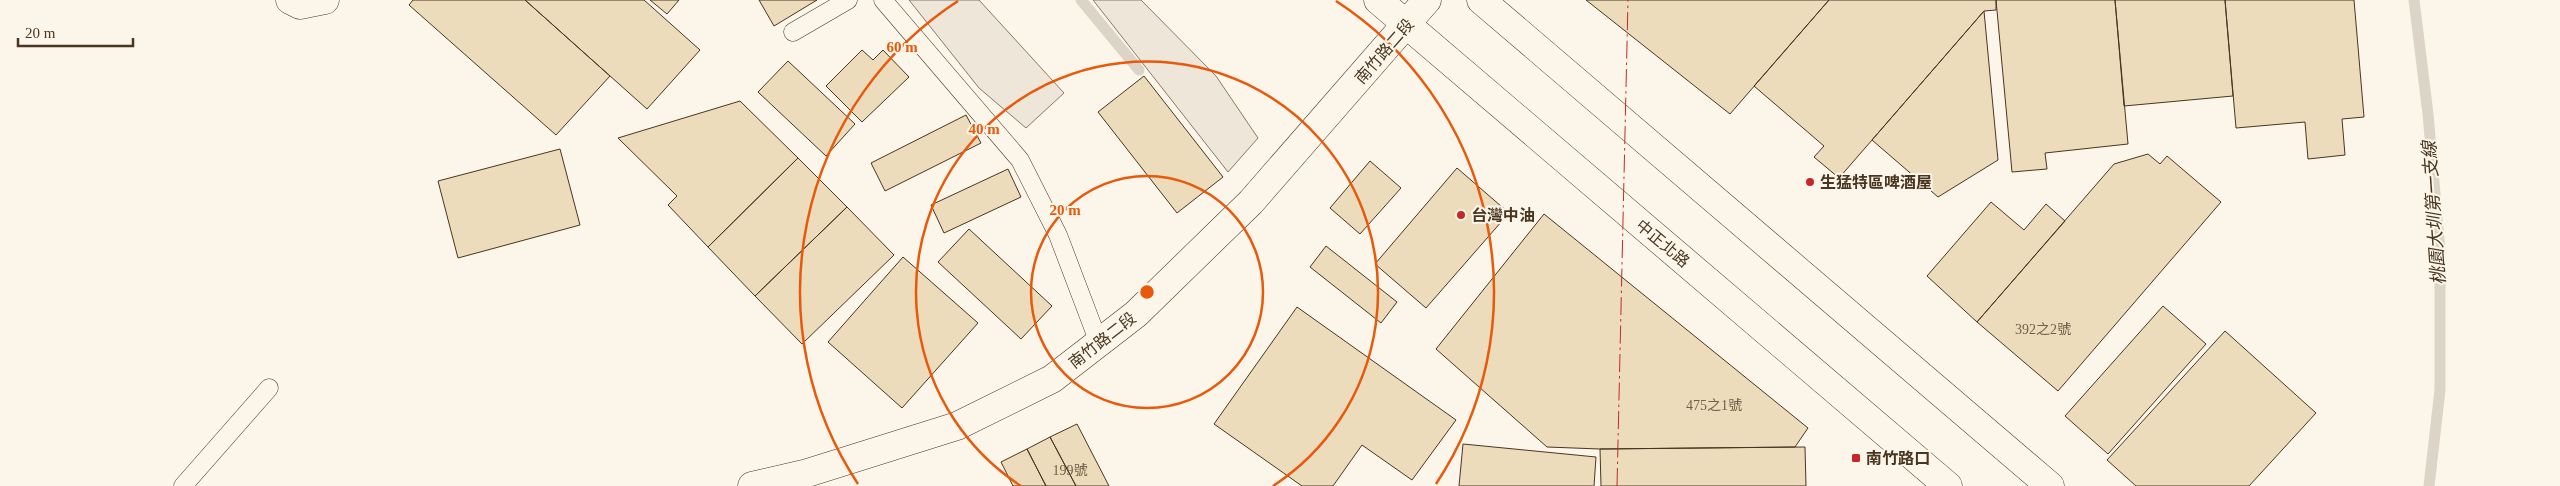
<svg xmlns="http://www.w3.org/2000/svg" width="2560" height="486" font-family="'Times New Roman','Noto Sans TC',serif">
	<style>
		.green { fill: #ede6d9; stroke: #887966 }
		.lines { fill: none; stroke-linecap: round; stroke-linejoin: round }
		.stream { stroke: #dcd4c6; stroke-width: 11 }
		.building { fill: #ecdcbc; stroke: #4a3520 }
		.service-casing { stroke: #4a3520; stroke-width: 19 }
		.minor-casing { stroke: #4a3520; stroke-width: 29 }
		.tertiary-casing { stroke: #4a3520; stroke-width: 29 }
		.service { stroke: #fbf6e9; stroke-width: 18 }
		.minor { stroke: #fbf6e9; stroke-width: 28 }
		.tertiary { stroke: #fbf6e9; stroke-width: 28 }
		.power { stroke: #c62828; stroke-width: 1; stroke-dasharray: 18 4 2.5 4; stroke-linecap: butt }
		.ring { fill: none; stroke: #e8590c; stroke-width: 2.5 }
		.poi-dot { fill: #c62828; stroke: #fbf6e9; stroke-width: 2 }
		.labels { text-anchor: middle; stroke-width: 4; stroke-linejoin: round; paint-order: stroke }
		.number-label { font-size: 14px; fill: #725f47 }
		.street-label { font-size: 16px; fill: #4a3520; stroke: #fbf6e9 }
		.poi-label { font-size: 16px; font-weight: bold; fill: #4a3520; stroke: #fbf6e9; text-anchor: start }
		.water-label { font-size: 18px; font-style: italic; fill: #4a3520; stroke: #fbf6e9 }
		.centre { fill: #e8590c; stroke: #fbf6e9; stroke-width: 2.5 }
		.ring-label { font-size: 15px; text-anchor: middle; font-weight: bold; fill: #e8590c; stroke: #fbf6e9; stroke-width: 4; stroke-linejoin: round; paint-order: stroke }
	</style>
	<rect width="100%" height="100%" fill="#fbf6e9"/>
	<path class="green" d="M909 0H979L1064 93 1026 128 979 88Z
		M1093 0H1141L1216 76 1258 138 1228 172Z"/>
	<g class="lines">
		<path class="stream" d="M1081 0 1139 70
			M2414 0 2428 114 2440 251V390L2429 486"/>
	</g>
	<path class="building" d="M413 0H525L610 76 556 135 409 5Z
		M525 0H644L700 50 647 109Z
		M650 0H679L667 14Z
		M759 0H817L774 26Z
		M1586 0H1829L1730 114Z
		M1829 0H1996V10L1984 11 1839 178 1814 157 1824 146 1754 86Z
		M1996 0H2115L2128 144 2045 153 2047 169 2012 172Z
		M2115 0H2225L2233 96 2124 106Z
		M2225 0H2354L2364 117 2342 119 2345 155 2308 159 2305 122 2236 128Z
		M1984 11 1998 160 1938 197 1872 140Z
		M862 50 873 60 883 50 909 77 862 122 826 86Z
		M788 61 855 124 826 156 758 92Z
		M1144 76 1223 177 1177 213 1098 112Z
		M740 101 798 158 708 247 668 205 677 196 618 138Z
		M966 115 981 143 885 191 871 163Z
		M560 149 580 225 458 258 438 181Z
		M2148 154 2160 164 2167 156 2221 202 2058 391 1977 322 2114 164Z
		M798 158 847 207 755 296 708 247Z
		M1370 161 1401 188 1360 234 1330 208Z
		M1457 168 1509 213 1426 308 1375 264Z
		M1008 169 1021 197 944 233 931 205Z
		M1991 202 2024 230 2046 204 2065 221 1977 322 1927 276Z
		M847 207 894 255 802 344 755 296Z
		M1544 214 1808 428 1795 447 1600 449 1547 447 1436 349Z
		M969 229 1052 306 1021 339 938 262Z
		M1326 246 1397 302 1381 323 1310 267Z
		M903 257 978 323 902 408 828 342Z
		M2163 306 2206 344 2108 454 2065 416Z
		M1297 307 1456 420 1412 480 1362 445 1333 486H1302L1214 424Z
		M2225 331 2316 413 2249 486H2136L2107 460Z
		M1077 424 1109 486H1076L1050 437Z
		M1050 437 1076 486H1046L1027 449Z
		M1463 444 1596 457 1594 486H1459Z
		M1805 447 1806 486H1601L1600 449Z
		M1027 449 1046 486H1013L1001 462Z"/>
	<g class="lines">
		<defs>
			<path id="service" d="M883 0 1020 160 1058 235 1099 343
				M793 32 848 0
				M183 486 269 388"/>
			<path id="minor" d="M290 0 300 5 325 0"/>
			<path id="tertiary" d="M1378 0 1948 486
				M1481 0 2050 486
				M752 486 804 474 957 426 1052 379 1136 314 1251 202 1427 0"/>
		</defs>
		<use href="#service" class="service-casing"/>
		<use href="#minor" class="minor-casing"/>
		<use href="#tertiary" class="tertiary-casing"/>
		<use href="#service" class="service"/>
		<use href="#minor" class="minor"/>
		<use href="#tertiary" class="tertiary"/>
		<path class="power" d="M1617 486 1628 0"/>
	</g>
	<g class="ring">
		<circle cx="1147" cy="292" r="116"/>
		<path d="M1021 486A231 231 0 1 1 1273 486"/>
		<path d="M858 484A347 347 0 0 1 958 1M1336 1A347 347 0 0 1 1436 484"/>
	</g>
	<g class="poi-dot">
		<circle cx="1810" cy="182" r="5"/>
		<circle cx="1461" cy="215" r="5"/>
		<rect x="1851" y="453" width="10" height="10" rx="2.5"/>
	</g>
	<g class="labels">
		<g class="number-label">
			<text x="2043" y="334">392之2號</text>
			<text x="1714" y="410">475之1號</text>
			<text x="1070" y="475">199號</text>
		</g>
		<g class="street-label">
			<text transform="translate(1384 51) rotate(-49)" y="6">南竹路二段</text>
			<text transform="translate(1663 243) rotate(40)" y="6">中正北路</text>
			<text transform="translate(1102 340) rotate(-38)" y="6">南竹路二段</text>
		</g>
		<g class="poi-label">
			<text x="1820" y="188">生猛特區啤酒屋</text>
			<text x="1471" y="221">台灣中油</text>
			<text x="1866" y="464">南竹路口</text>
		</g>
		<g class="water-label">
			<text transform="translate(2434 213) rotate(-94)" y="6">桃園大圳第一支線</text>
		</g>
	</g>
	<circle cx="1147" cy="292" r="8" class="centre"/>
	<g class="ring-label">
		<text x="902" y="52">60 m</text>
		<text x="984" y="134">40 m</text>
		<text x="1065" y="215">20 m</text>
	</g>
	<path d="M18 38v8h115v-8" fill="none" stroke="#4a3520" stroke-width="2.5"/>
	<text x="25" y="38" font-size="15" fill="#4a3520" stroke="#fbf6e9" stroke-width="4" paint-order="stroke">20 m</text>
</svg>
